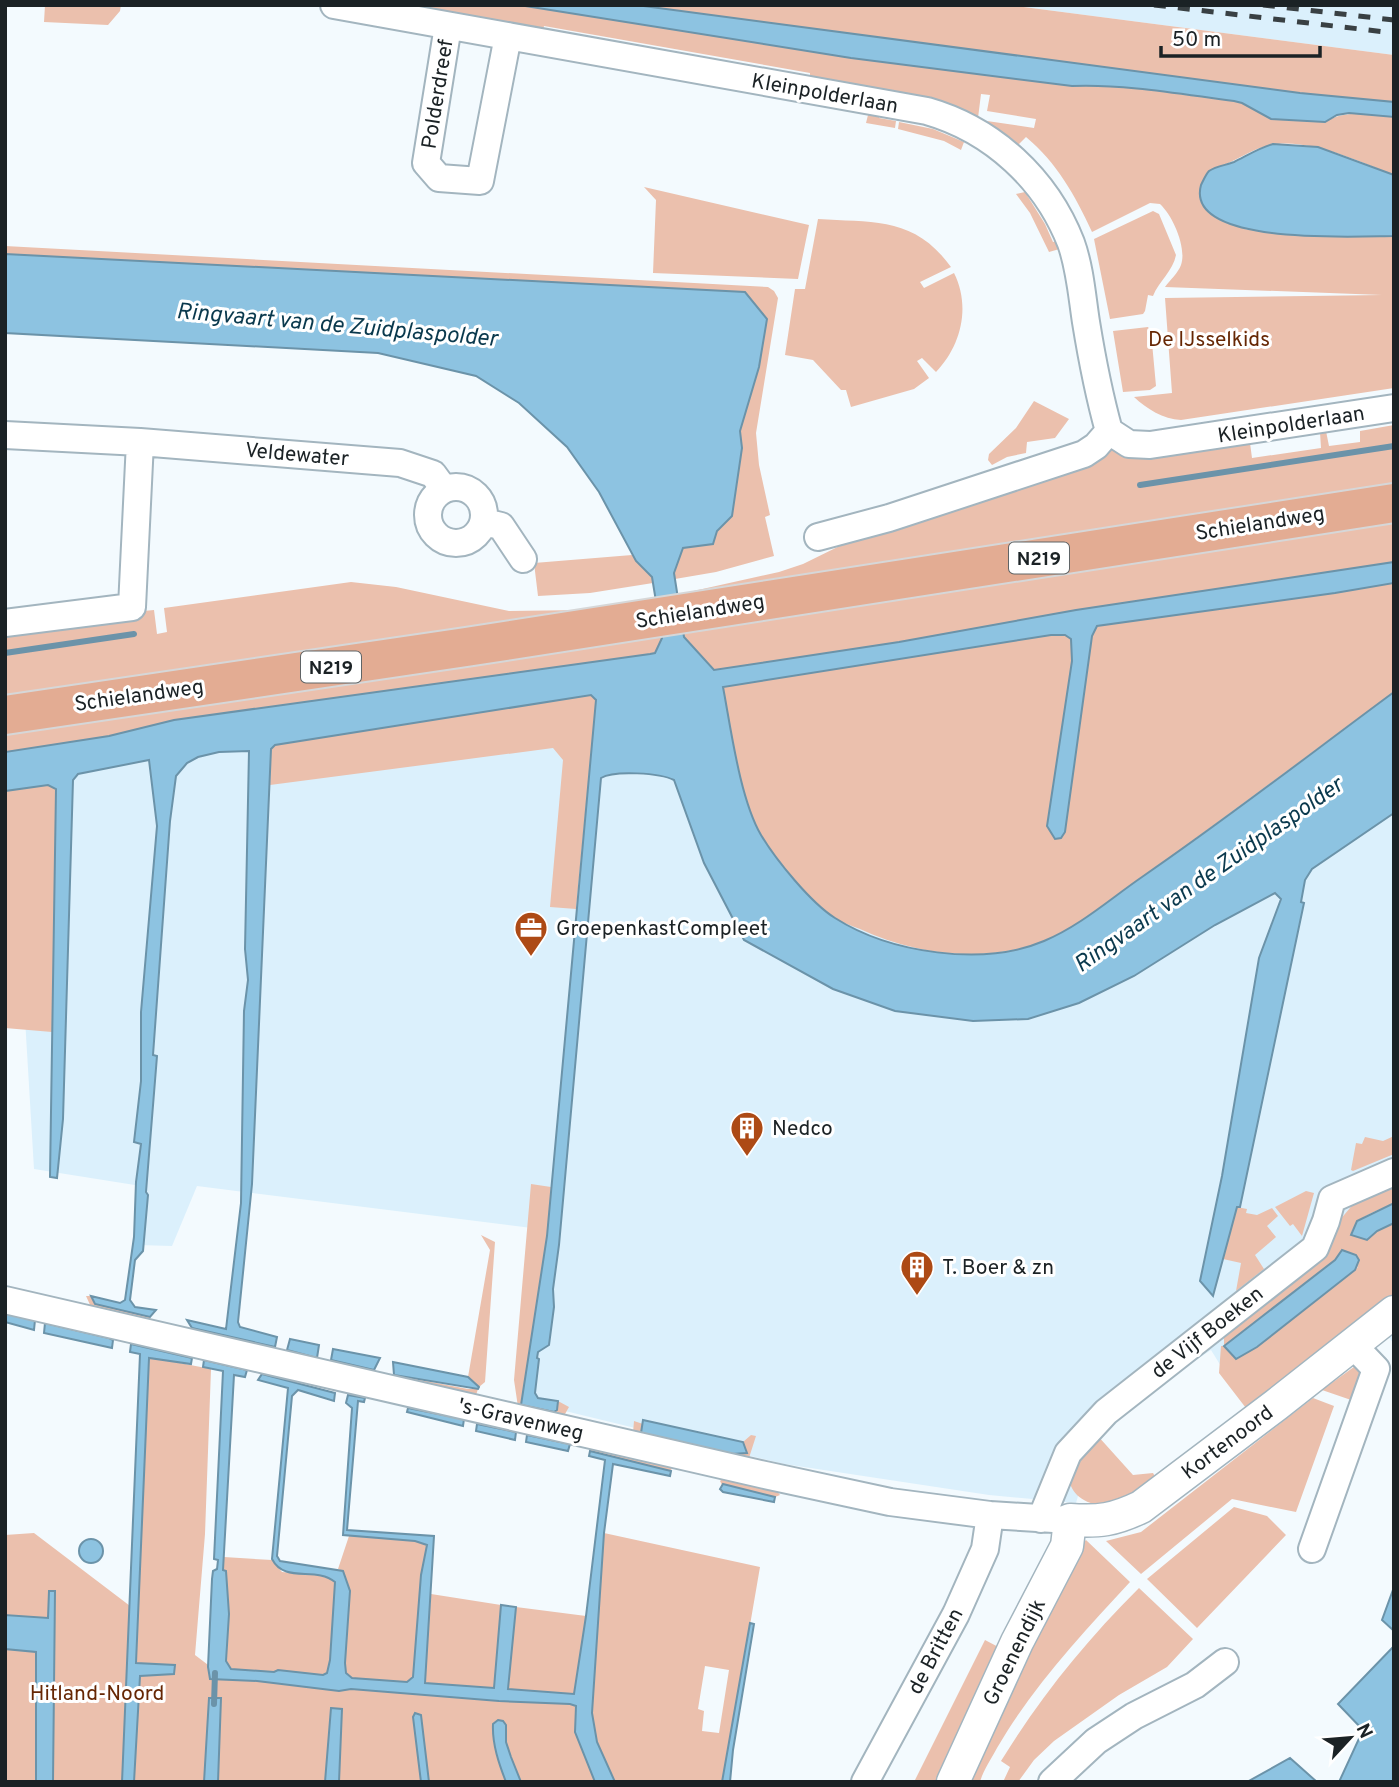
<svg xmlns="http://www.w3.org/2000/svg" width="1399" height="1787" font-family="Overpass,sans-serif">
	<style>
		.built { fill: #dbf0fc }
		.green { fill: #ebc0ad; fill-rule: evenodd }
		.water { fill: #8dc3e1; stroke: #6b93a9; stroke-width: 2 }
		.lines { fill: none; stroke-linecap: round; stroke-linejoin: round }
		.stream { stroke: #6b93a9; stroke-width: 6 }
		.minor-casing { stroke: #a3b5bf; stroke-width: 30 }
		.tertiary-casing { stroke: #a3b5bf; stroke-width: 35 }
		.primary-casing { stroke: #d6d7d8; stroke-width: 42 }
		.minor { stroke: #fff; stroke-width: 26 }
		.tertiary { stroke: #fff; stroke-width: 32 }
		.primary { stroke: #e3ac93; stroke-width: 38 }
		.rail { stroke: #394043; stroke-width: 5; stroke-dasharray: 12 12; stroke-linecap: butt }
		.labels { text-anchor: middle; stroke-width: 6; stroke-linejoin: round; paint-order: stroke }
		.shield { fill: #fff; stroke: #5f6466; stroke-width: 2 }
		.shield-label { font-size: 19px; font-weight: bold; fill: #1b2225 }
		.street-label { font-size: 21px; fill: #1b2225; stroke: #fff }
		.park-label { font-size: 21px; fill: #662704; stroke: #fff }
		.poi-label { font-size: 21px; fill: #1b2225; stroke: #fff; text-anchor: start }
		.water-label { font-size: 23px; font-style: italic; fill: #0a394d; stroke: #fff }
	</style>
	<rect width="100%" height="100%" fill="#f3fafe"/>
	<path class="built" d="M1008 5H1394V55Z
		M668 671 1394 784V1344L1387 1335 1262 1433 1211 1350 1150 1391 1094 1440 1076 1503 989 1495 784 1464 528 1402 555 1231 197 1186 172 1246 138 1245 141 1186 34 1169 10 768Z"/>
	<path class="green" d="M45 5H121L120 11 108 25 44 22Z
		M417 5H519L960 72 1072 86 1098 85 1133 87 1234 101 1325 122C1347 109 1369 115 1394 117V175C1357 161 1302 134 1263 147 1247 152 1234 162 1218 167L1244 229 1317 236H1394V388L1181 420C1163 419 1147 409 1134 397L1172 393 1165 298 1382 295 1165 287C1170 280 1178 273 1181 265 1187 248 1173 216 1160 204L1150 203 1092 232C1075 195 1057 163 1026 137L1015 148 995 132 994 127 987 121 1034 128 1036 119 987 111 990 95 981 94 978 118 810 78V73L544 26 543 30 417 7Z
		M636 5H1008L1394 55V102L1300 93Z
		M814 99 879 112V118L896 121 895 128 866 123 868 115 813 105Z
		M899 122 933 129 964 142 961 150 944 141 898 129Z
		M644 187 809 225 798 279 653 273 656 200Z
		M1025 192 1045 224 1053 242 1060 240 1063 248 1049 252 1030 213 1016 194Z
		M1153 211 1159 214 1176 255C1173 271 1159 281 1153 296L1148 295 1145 311 1143 314 1110 319 1094 239Z
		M818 219C874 223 914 216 951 267L920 282 924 288 954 273C971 307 961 346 936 372L922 358 917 361 929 378 914 389 851 407 846 390H841L813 360 785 355 795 289H805Z
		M5 246 768 287 774 291 778 298 756 433 759 465 770 515 765 517 774 556 716 572 675 579 674 573 683 548 713 544 717 531 732 516 742 448 740 431 759 367 745 292 5 254Z
		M1148 327 1151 332 1156 386 1150 390 1123 392 1113 331Z
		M1034 401 1069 419 1055 438 1027 442 1026 453 1007 457 992 465 988 460 989 454 1016 428Z
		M1394 425V490L680 594 779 572 803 564 862 535 874 536 1106 448 1250 443 1252 458 1321 448 1320 432 1326 431 1329 446 1360 442V431Z
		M1394 514V562L1076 610 899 642 714 670 684 637 683 627Z
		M632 555 652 577 653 583 590 593 538 596 534 563Z
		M1394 579V692L1096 912C1078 923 1060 937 1040 943 979 963 917 955 860 929 852 926 843 923 835 918 811 903 776 860 761 835 740 799 731 729 723 686L1051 635H1065L1071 639 1072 662 1047 826 1055 839 1065 832 1092 636 1097 626Z
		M351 582 396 587 509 611 583 610 5 703V636L113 621 112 614 154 610 157 634 167 632 164 608Z
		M660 629 662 638 655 653 650 654 174 720 109 736 5 752V726Z
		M592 695 596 699 576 909 550 907 563 760 553 748 270 785 271 749 275 745Z
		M48 785 56 789 52 1032 5 1028V791Z
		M1394 1136V1154L1353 1171 1351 1170 1356 1143 1362 1144 1365 1137 1383 1141Z
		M531 1184 551 1187 547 1236 521 1404 554 1412 557 1410 558 1401 569 1407 565 1414 560 1417 518 1407 514 1380Z
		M1394 1184V1203C1378 1211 1354 1216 1351 1235L1367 1240 1377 1231 1394 1223V1301L1249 1412 1219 1373 1221 1346H1224V1335L1339 1221 1355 1202ZM1335 1260 1358 1267 1257 1347 1224 1346Z
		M1306 1191 1314 1193 1302 1236 1293 1224 1290 1226 1275 1207Z
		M1237 1207 1247 1209 1246 1213 1257 1215 1272 1208 1278 1216 1267 1226 1276 1237 1255 1255 1264 1269 1236 1291 1241 1263 1223 1259Z
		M481 1235 495 1242 485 1382 479 1387 468 1377 490 1250Z
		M86 1296H91L95 1304 150 1317 147 1321 91 1307Z
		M149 1357 211 1369 205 1534 195 1655 220 1674 582 1700 605 1782H5V1535L34 1533 138 1612Z
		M1358 1364 1365 1370 1354 1401 1322 1390Z
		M394 1375 468 1389H478L475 1398 395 1379Z
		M1313 1398 1334 1406 1296 1512 1232 1499 1141 1574 1106 1541 1141 1532Z
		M634 1421 643 1424 641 1432 747 1452 743 1442 751 1435 756 1436 748 1461 633 1433Z
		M1097 1435 1133 1475 1153 1473 1159 1483C1145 1489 1129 1499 1114 1503 1090 1511 1060 1492 1072 1465 1077 1454 1089 1444 1097 1435Z
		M591 1445 672 1466 671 1471 590 1451Z
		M723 1478 776 1490 780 1495 775 1497 722 1485 720 1481Z
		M1234 1507 1267 1516 1286 1535 1197 1628 1147 1579Z
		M604 1533 760 1567 723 1782H615L597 1742 592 1713ZM705 1666 729 1670 719 1733 702 1731 704 1711 698 1709Z
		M349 1536 415 1541 427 1544 421 1575 413 1677 409 1681 424 1682 431 1594 501 1605 494 1688 352 1678 346 1673 345 1663 350 1591 343 1571 338 1569Z
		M1086 1540 1130 1582C1082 1634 1033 1686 997 1748 991 1759 983 1771 980 1782H962L1081 1545Z
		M224 1557 272 1560 282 1572 327 1576 335 1582 330 1660 327 1674 323 1675 278 1670 274 1672 230 1669C221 1653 230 1632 229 1613 228 1594 223 1576 224 1557Z
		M1139 1588 1193 1639 1167 1667 1119 1695 1054 1741 1034 1760 1018 1782H1003L1010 1767 1001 1761C1041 1696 1085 1642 1139 1588Z
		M516 1607 586 1616 574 1695 508 1689Z
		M985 1640 1006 1651 942 1782H914Z"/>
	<path class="water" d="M519 5H636L1300 93 1394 102V117L1349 113 1337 115 1325 122 1271 119 1242 103 1234 101C1180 94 1126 84 1072 86L851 58Z
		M1273 144 1318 147 1394 175V236C1359 236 1184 247 1201 185 1203 181 1206 174 1209 171 1216 166 1227 165 1234 162 1248 155 1259 148 1273 144Z
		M5 254 745 292 767 319 759 367 740 431 742 448 732 516 717 531 713 544 683 548 674 573 684 637 714 670 899 642 1076 610 1394 562V583L1335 593 1097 626 1092 636 1065 832 1061 838 1055 839 1047 826 1072 661 1071 639 1065 635H1051L723 687C731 729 740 799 761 835 776 860 811 903 835 918 890 953 983 967 1044 941 1080 926 1110 899 1142 877 1228 818 1310 754 1394 692V813L1312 869 1305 880 1301 902 1304 903 1240 1207H1237L1213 1296 1200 1281 1222 1176 1259 958 1281 899 1275 893 1215 925 1134 976 1079 1003 1028 1019 973 1021 895 1011 833 989 744 940 704 863 674 780C660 773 614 770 601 778L559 1245 553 1289 554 1307 549 1345 538 1352 537 1358 539 1359 535 1393 538 1398 558 1401 557 1410 554 1412 521 1405 547 1236 596 700 591 695 275 745 271 749 252 1184 238 1322 240 1327 277 1337 275 1347 192 1328 187 1320 226 1329 241 1203 244 1011 248 980 245 949 249 751 219 752 198 757 187 763 176 776 170 821 153 1055 157 1056 146 1192 148 1195 143 1251 135 1260 130 1300 135 1307 156 1310 150 1317 95 1304 91 1296 120 1303 125 1300 134 1237 136 1182 141 1144 134 1142 141 1081V1012L157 826 149 760 78 774 73 780 63 1119 57 1178 50 1177 56 789 48 785 5 791V752L109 736 174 720 650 654 655 653 662 638 652 577 636 561 599 492 567 447 519 403 476 376 378 353 5 333Z
		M1394 1203V1223L1377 1231 1367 1240 1351 1235 1357 1221Z
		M1342 1250 1356 1255 1359 1260 1355 1270 1257 1347 1236 1359 1224 1346 1335 1260Z
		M5 1313 35 1320 34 1330 5 1322Z
		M45 1323 109 1338 113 1340 112 1348 44 1333Z
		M290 1339 319 1345 317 1358 287 1350Z
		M131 1344 192 1358 191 1364 149 1358 136 1663 175 1665 174 1674 140 1676 134 1782H122L140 1354 130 1352Z
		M333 1349 380 1358 374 1370 331 1360Z
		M204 1360 247 1370 245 1377 234 1375 223 1570 226 1571 229 1614 226 1661 231 1669 274 1672 278 1670 323 1675 327 1673 330 1660 335 1582C315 1566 285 1584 272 1559L288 1388 258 1380 262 1374 335 1393 334 1401 298 1390 292 1396 277 1556 280 1561 343 1571 350 1591 345 1663 346 1673 352 1678 407 1682 413 1677 421 1575 427 1545 415 1541 343 1535 352 1408 346 1403 348 1395 365 1398 364 1402 358 1401 347 1530 434 1536 425 1683 494 1688 501 1605 516 1607 508 1689 574 1694 586 1616 605 1460 589 1456 590 1451 671 1471 670 1476 613 1464 604 1533 592 1713 597 1742 615 1782H595L575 1732 576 1706 570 1704 499 1701 351 1689 339 1691 257 1681 210 1679 208 1667 212 1579 213 1571 217 1569 218 1560 214 1559 223 1371 203 1367Z
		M393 1362 468 1377 479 1387 478 1389 394 1375Z
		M408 1408 464 1419 463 1426 407 1412Z
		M643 1420 743 1442 747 1453 732 1454 641 1433Z
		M477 1424 516 1432 515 1440 476 1431Z
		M527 1435 570 1444 568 1451 526 1442Z
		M723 1484 775 1497 774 1502 723 1492 720 1489Z
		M79 1551a12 12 0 1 1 24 0a12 12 0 1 1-24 0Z
		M1394 1587V1631L1382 1620Z
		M49 1591H55L53 1782H36V1652L5 1649V1615L48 1618Z
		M750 1623 754 1624 733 1750 730 1782H722Z
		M1394 1646V1782H1339L1363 1730 1338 1704Z
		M209 1698H221L218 1782H204Z
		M331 1708 342 1709 339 1782H325Z
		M415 1713 421 1715 429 1782H421L413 1717Z
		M498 1720 503 1721 506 1725V1742L511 1757 521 1782H506C499 1764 492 1744 493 1724Z
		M1290 1758 1317 1782H1247Z"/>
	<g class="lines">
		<path class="stream" d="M1140 485 1394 446
			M5 653 134 634
			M214 1704 215 1673"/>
		<defs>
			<path id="minor" d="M334 5 927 111C993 130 1046 179 1071 243 1080 268 1082 296 1086 322 1092 359 1099 395 1109 431L1096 446 1084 454 889 518 818 537
				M448 26 426 163 439 178 480 181 508 36
				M1109 431 1129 444 1150 445 1394 408
				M5 435 140 442 400 463 433 474 444 489
				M428 515a28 28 0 1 1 56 0a28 28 0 1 1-56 0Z
				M484 522 501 526 523 559
				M5 623 132 607 140 442
				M5 1300 765 1475 890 1502 990 1515 1070 1520
				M1041 1519 1068 1453 1106 1412 1315 1248 1326 1221 1332 1199 1394 1172
				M1312 1549 1376 1369 1353 1345
				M865 1782 956 1614 985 1549 990 1515
				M1052 1782 1096 1741 1134 1716 1195 1685 1225 1662"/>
			<path id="tertiary" d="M953 1782 1017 1642 1067 1546 1070 1520C1099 1522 1114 1520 1141 1507L1276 1405 1394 1312"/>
			<path id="primary" d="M5 715 466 647 1394 503"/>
		</defs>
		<use href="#minor" class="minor-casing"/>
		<use href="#tertiary" class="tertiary-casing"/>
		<use href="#primary" class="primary-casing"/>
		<use href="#minor" class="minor"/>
		<use href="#tertiary" class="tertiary"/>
		<use href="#primary" class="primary"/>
		<path class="rail" d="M1154 5 1394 33
			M1263 5 1394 20"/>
	</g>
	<defs>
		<symbol id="office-pin" viewBox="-11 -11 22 30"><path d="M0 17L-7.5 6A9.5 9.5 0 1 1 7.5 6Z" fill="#ad4a15" stroke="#fff"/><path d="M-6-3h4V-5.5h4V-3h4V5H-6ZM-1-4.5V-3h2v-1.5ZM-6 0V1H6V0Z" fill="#fff"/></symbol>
		<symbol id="building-pin" viewBox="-11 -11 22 30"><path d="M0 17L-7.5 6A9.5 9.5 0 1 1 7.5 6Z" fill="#ad4a15" stroke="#fff"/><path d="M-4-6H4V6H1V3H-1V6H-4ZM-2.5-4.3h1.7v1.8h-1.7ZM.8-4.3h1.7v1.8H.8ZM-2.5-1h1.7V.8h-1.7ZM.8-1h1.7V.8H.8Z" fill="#fff"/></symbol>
	</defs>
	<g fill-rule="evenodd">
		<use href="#office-pin" x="512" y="909" width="38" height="52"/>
		<use href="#building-pin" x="728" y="1109" width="38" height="52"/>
		<use href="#building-pin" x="898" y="1248" width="38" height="52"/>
	</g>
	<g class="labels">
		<g class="shield">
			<rect x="1009" y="542.5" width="60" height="31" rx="5"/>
			<rect x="301" y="651.5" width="60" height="31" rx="5"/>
		</g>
		<g class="shield-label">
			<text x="1039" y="565">N219</text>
			<text x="331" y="674">N219</text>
		</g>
		<g class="street-label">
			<text transform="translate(825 93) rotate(10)" y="7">Kleinpolderlaan</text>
			<text transform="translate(437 94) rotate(-81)" y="7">Polderdreef</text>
			<text transform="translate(1291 424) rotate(-9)" y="7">Kleinpolderlaan</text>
			<text transform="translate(297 454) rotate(5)" y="7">Veldewater</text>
			<text transform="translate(1260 523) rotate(-9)" y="7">Schielandweg</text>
			<text transform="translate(700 611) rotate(-9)" y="7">Schielandweg</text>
			<text transform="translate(139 695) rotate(-8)" y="7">Schielandweg</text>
			<text transform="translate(1207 1332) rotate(-38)" y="7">de Vijf Boeken</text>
			<text transform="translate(521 1419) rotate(13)" y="7">'s-Gravenweg</text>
			<text transform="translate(1227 1442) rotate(-37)" y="7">Kortenoord</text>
			<text transform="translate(935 1651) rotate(-62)" y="7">de Britten</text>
			<text transform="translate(1014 1652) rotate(-64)" y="7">Groenendijk</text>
		</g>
		<g class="park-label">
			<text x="1209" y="346">De IJsselkids</text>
			<text x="97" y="1700">Hitland-Noord</text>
		</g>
		<g class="poi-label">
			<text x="556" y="935">GroepenkastCompleet</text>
			<text x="772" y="1135">Nedco</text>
			<text x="942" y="1274">T. Boer &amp; zn</text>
		</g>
		<g class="water-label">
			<text transform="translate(337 324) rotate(5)" y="8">Ringvaart van de Zuidplaspolder</text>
			<text transform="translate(1208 874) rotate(-35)" y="8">Ringvaart van de Zuidplaspolder</text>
		</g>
	</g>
	<rect width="1399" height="1787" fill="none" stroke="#1b2225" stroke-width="14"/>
	<g transform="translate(1350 1738) rotate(64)" stroke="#ffffff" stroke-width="5" paint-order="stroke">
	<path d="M0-5L12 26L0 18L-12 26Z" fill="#1b2225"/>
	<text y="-10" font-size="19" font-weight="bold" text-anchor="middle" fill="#1b2225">N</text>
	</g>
	<path d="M1161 46v10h159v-10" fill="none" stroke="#1b2225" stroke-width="3.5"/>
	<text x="1172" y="46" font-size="21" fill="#1b2225" stroke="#ffffff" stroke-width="5" paint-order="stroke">50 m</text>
</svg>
